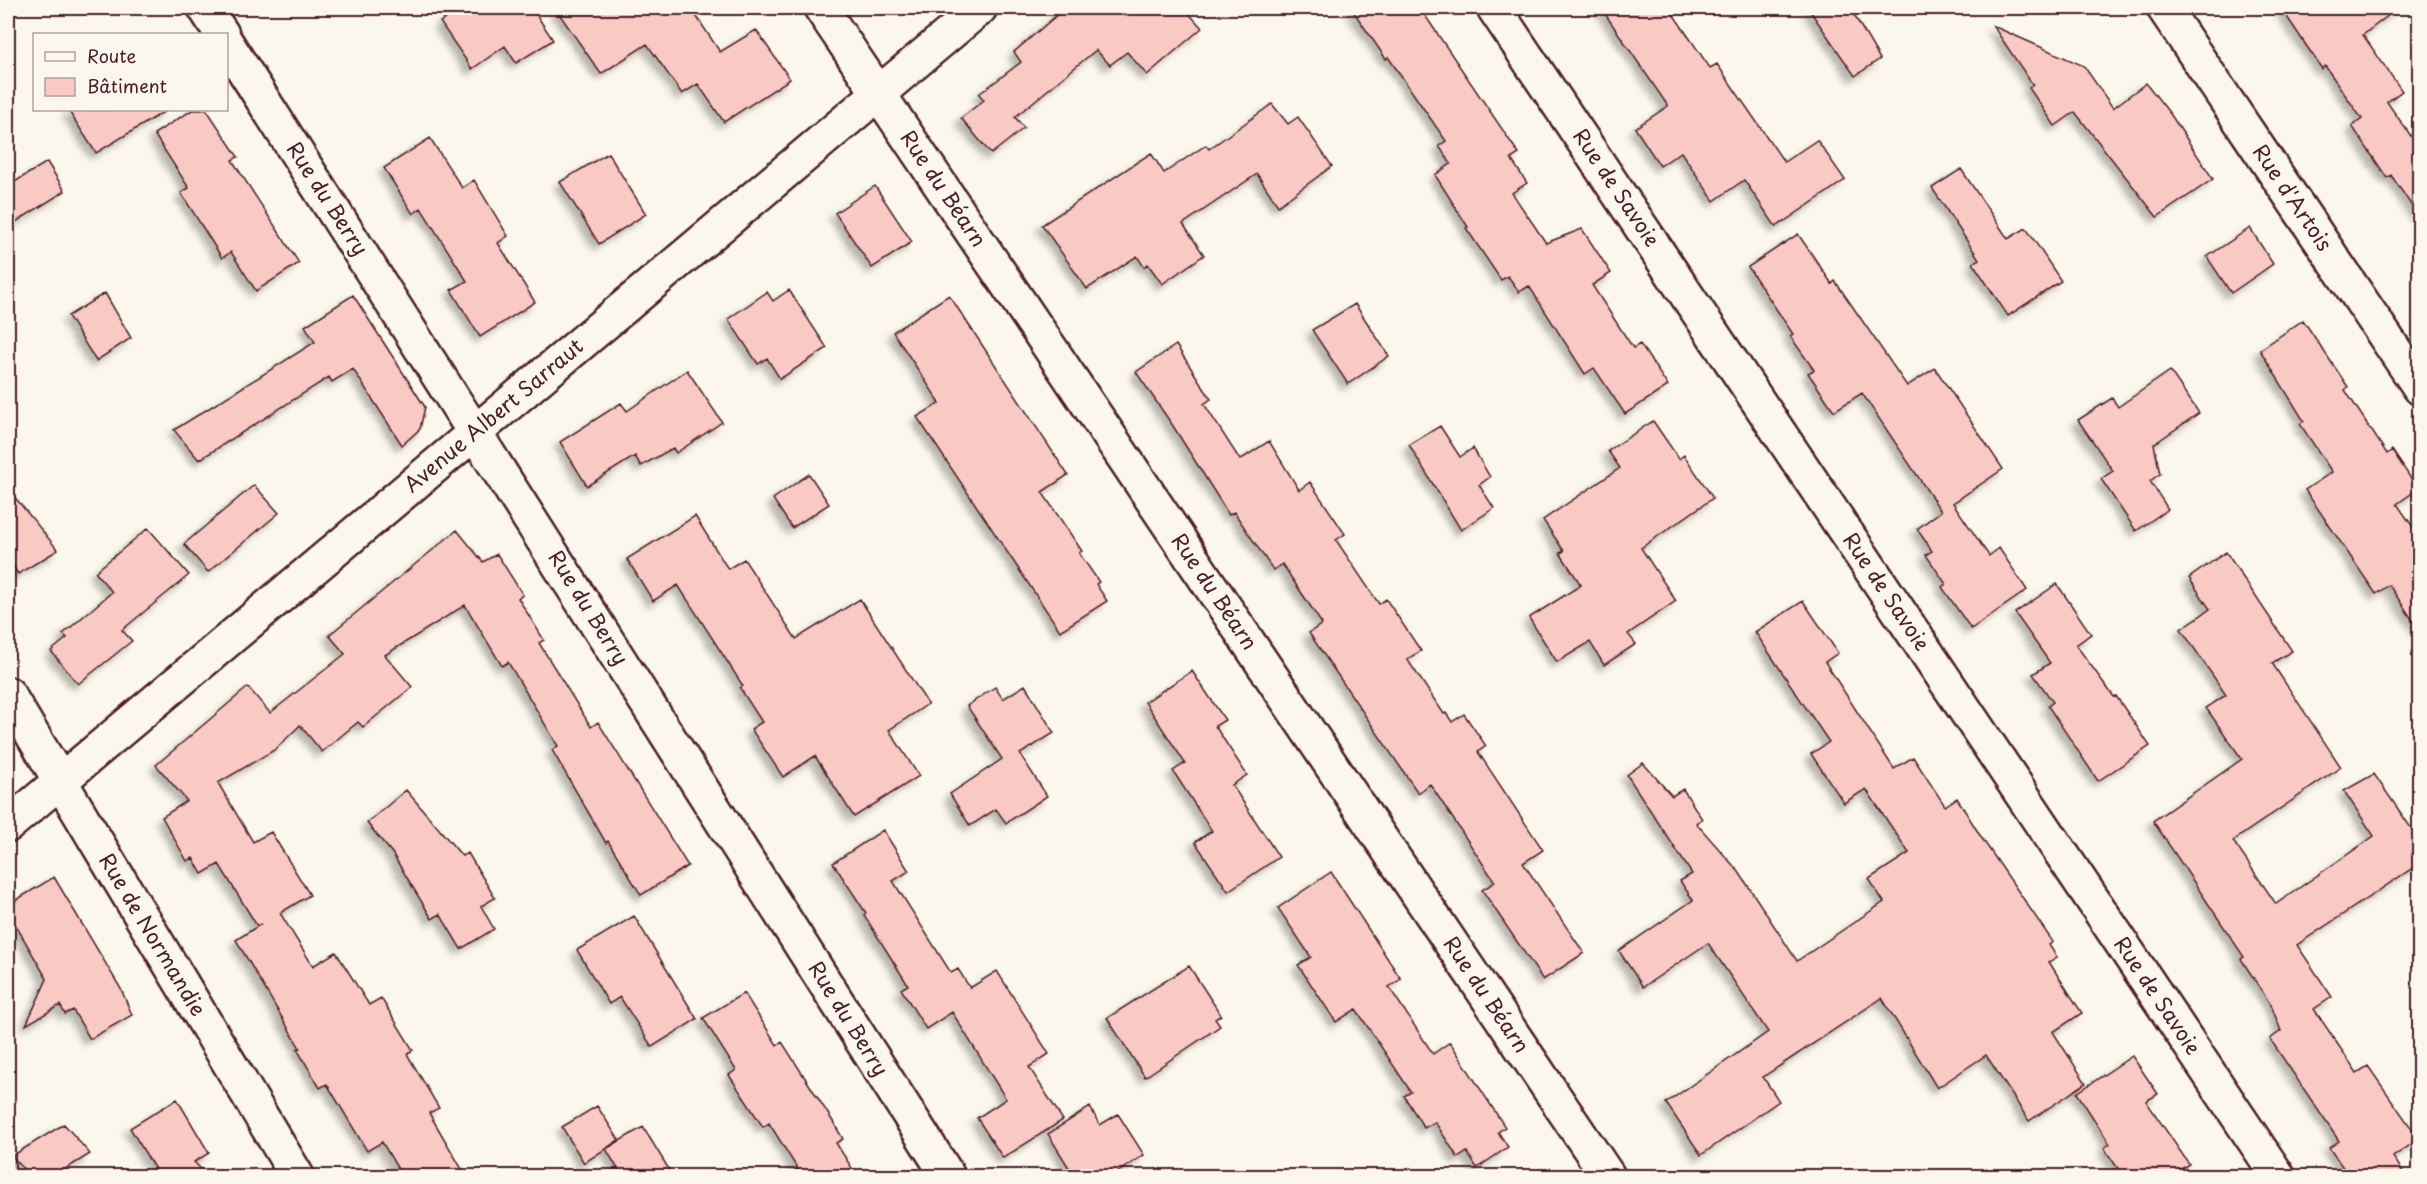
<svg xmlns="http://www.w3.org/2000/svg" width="2427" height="1184" font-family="'Playpen Sans',sans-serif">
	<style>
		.building { fill: #f9c9c4; stroke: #4a1f2b; stroke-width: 1.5; filter: url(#shadow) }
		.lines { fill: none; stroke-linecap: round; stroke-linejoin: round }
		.minor-casing { stroke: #4a1f2b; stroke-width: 38 }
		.minor { stroke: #fbf7ec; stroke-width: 33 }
		.labels { text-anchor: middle; stroke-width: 6; stroke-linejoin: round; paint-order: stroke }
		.street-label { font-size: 21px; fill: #4a1f2b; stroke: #fbf7ec }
	</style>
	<defs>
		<filter id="shadow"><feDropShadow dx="-5.5" dy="5.5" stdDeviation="3" flood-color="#0004"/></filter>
	</defs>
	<rect width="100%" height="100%" fill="#fbf7ec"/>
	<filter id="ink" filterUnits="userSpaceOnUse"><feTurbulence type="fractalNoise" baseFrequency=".0167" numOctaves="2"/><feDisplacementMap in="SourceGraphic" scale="12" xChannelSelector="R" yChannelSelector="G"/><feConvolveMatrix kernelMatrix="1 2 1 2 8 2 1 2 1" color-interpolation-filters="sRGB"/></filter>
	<g filter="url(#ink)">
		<path class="building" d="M463 8H532L553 40 516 63 505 46 472 69 440 22Z
			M555 8H691L720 52 756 30 790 79 724 122 698 84 682 94 647 44 601 74Z
			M1065 8H1184L1202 28 1147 75 1127 52 1110 65 1096 50 1015 117 1024 128 991 154 961 118 984 100 979 94 1021 62 1014 52Z
			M1351 8H1420L1519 154 1511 159 1527 183 1512 193 1546 243 1582 229 1611 273 1592 285 1633 348 1640 344 1668 386 1625 414 1594 368 1585 374 1529 286 1519 292 1508 276 1501 280 1466 228 1468 227 1435 175 1451 164 1439 146 1446 141 1388 57 1386 59Z
			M1601 8H1669L1710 68 1717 64 1784 162 1817 140 1845 180 1776 227 1744 180 1714 201 1681 152 1660 166 1635 128 1668 106Z
			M1808 8H1850L1880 59 1855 76Z
			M2281 8H2398L2363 35 2402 91 2387 102 2420 149V218L2391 175 2387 178 2352 126 2362 119 2325 66 2322 69Z
			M1993 26 2084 66 2113 108 2146 83 2171 115 2213 179 2157 217 2075 112 2055 126 2029 88 2033 85Z
			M1272 104 1288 124 1298 117 1332 166 1278 206 1257 174 1183 224 1204 255 1162 284 1148 264 1144 267 1137 256 1087 289 1042 225 1151 153 1164 173 1206 145 1209 149Z
			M68 110H167L96 153Z
			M192 110H207L238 157 232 160 299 263 256 291 231 252 222 258 181 193 189 188 154 134Z
			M430 138 462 188 474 180 508 236 498 243 535 302 480 337 451 290 467 281 421 208 413 214 384 168Z
			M608 153 646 214 599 244 560 182Z
			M47 162 65 191 8 227V186Z
			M1961 169 2008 239 2026 228 2061 281 2008 316 1973 263 1979 259 1932 188Z
			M875 186 912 242 872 268 835 213Z
			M2250 228 2273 264 2231 293 2207 257Z
			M1798 234 1832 284 1835 281 1907 386 1935 368 2003 469 1953 503 1989 556 1999 548 2027 590 1971 629 1942 587 1946 584 1926 555 1932 551 1917 529 1941 511 1862 393 1834 411 1808 373 1814 370 1790 336 1793 334 1748 267Z
			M789 290 827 348 780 379 767 358 758 364 728 319 767 292 773 301Z
			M105 293 131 338 96 361 68 316Z
			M353 295 425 407 420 429 402 445 353 369 332 382 329 377 199 460 174 430 315 342 305 326Z
			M949 295 1068 475 1042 492 1082 551 1079 553 1099 582 1096 584 1107 601 1060 631 917 417 940 403 893 332Z
			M1355 304 1389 356 1348 384 1312 330Z
			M2303 320 2348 387 2345 390 2387 454 2392 450 2418 489 2397 504 2420 537V631L2389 585 2376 594 2305 490 2332 472 2300 424 2304 421 2260 350Z
			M1176 345 1211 399 1204 404 1240 460 1269 441 1299 490 1310 482 1345 534 1336 540 1379 604 1386 599 1421 651 1407 659 1444 714 1446 713 1452 722 1464 714 1486 746 1478 752 1543 850 1523 863 1584 953 1543 980 1482 890 1495 882 1430 784 1418 793 1309 633 1322 624 1305 598 1282 564 1273 570 1234 512 1229 515 1173 426 1136 372Z
			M687 370 722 422 676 453 673 448 641 466 635 456 587 486 560 442 621 403 627 411Z
			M2170 371 2199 413 2154 444 2160 474 2150 481 2168 509 2136 531 2101 479 2113 471 2078 420 2112 398 2118 407Z
			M1653 421 1679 459 1684 455 1713 498 1641 548 1676 601 1628 634 1636 644 1604 665 1590 642 1557 662 1529 618 1581 585 1560 553 1564 551 1543 520 1620 468 1608 451Z
			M1440 426 1460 457 1473 448 1490 477 1479 485 1494 508 1461 530 1409 445Z
			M809 474 829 504 792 528 773 499Z
			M254 485 279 513 208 572 184 544Z
			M8 489 58 550 18 574 8 557Z
			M695 516 728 569 744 559 796 639 860 599 928 704 889 730 919 776 854 817 815 756 783 777 751 729 762 722 740 688 743 686 678 585 653 601 627 559Z
			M148 528 189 575 122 630 132 641 78 684 51 651 67 638 63 634 112 592 95 572Z
			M457 530 483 562 497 554 523 595 518 598 544 640 539 643 591 727 598 722 688 866 641 895 608 841 606 843 552 750 558 746 508 662 502 666 465 605 385 655 412 687 363 727 358 722 322 752 300 725 276 749 218 783 253 842 271 832 310 895 280 913 313 966 336 952 369 1005 381 998 413 1050 407 1054 439 1108 429 1113 466 1176H402L382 1142 367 1151 327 1084 320 1088 297 1049 300 1048 236 940 261 924 257 926 219 864 202 874 193 858 187 861 162 817 187 801 156 765 248 687 270 713 345 654 329 635Z
			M2226 552 2292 651 2272 663 2341 767 2233 841 2276 904 2374 836 2344 791 2374 774 2420 841V863L2297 945 2332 997 2314 1009 2357 1073 2368 1066 2419 1139 2393 1157 2406 1176H2349L2329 1148 2339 1141 2270 1039 2281 1031 2271 1005 2241 959 2244 957 2153 821 2242 759 2206 708 2226 695 2181 629 2210 609 2189 578Z
			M2057 584 2091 634 2076 645 2114 697 2116 696 2150 746 2098 781 2048 706 2053 702 2033 674 2050 663 2015 613Z
			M1803 601 1838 653 1825 662 1894 769 1913 757 1945 806 1957 798 1981 837 2053 942 2049 945 2057 957 2049 962 2082 1013 2053 1032 2086 1083 2029 1121 1986 1055 1937 1088 1882 998 1763 1077 1779 1101 1701 1155 1666 1103 1768 1032 1708 943 1643 987 1619 951 1693 900 1680 881 1692 874 1627 775 1643 763 1672 796 1683 789 1702 819 1696 823 1739 872 1797 961 1884 902 1869 879 1909 853 1866 789 1844 803 1811 754 1829 742 1755 632Z
			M1192 671 1225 720 1215 726 1247 775 1232 785 1279 857 1228 891 1195 842 1212 831 1173 771 1185 763 1145 702Z
			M1025 685 1054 733 1020 754 1047 796 1006 823 996 809 970 826 950 794 1002 759 967 706 995 687 1003 699Z
			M406 790 462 856 468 853 495 898 481 906 494 929 461 949 440 914 432 919 392 853 367 823Z
			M883 830 909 871 893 881 951 973 958 969 970 988 997 971 1049 1054 1029 1067 1063 1120 1003 1158 977 1118 1006 1099 952 1012 926 1029 901 989 908 985 864 915 866 913 833 863Z
			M1331 872 1401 979 1389 987 1433 1054 1450 1042 1505 1127 1498 1132 1508 1147 1477 1168 1467 1152 1458 1158 1435 1122 1424 1128 1404 1096 1411 1092 1356 1009 1336 1022 1298 965 1311 957 1278 908Z
			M54 877 121 989 132 1015 90 1039 73 1010 65 1014 60 1005 26 1025 47 979 8 912V905Z
			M634 916 697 1019 652 1047 620 997 609 1004 577 950Z
			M1189 966 1221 1015 1215 1019 1220 1026 1145 1077 1107 1018Z
			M744 993 777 1045 782 1042 832 1120 843 1139 836 1143 857 1176H802L769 1123 763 1127 729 1075 736 1070 703 1018Z
			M2132 1056 2158 1094 2146 1101 2189 1164 2170 1176H2123L2104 1148 2110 1144 2077 1093Z
			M177 1099 209 1153 194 1162 208 1176H159L130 1128Z
			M597 1106 619 1140 584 1163 562 1127Z
			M1090 1107 1100 1125 1118 1114 1144 1155 1112 1176H1074L1048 1134Z
			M64 1124 90 1154 54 1176H30L12 1156Z
			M643 1127 673 1176H622L606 1149Z"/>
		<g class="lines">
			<defs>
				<path id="minor" d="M205 8 222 34
					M821 8 1608 1176
					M1494 8 2278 1176
					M2164 8 2420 388
					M226 42 948 1176
					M8 694 297 1176
					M8 825 980 8"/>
			</defs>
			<use href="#minor" class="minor-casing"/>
			<use href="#minor" class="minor"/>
		</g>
	</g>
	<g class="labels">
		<g class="street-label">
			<text transform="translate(1616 188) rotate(56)" y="7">Rue de Savoie</text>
			<text transform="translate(943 189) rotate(56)" y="7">Rue du Béarn</text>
			<text transform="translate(2292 198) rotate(56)" y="7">Rue d'Artois</text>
			<text transform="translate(327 199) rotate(57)" y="7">Rue du Berry</text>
			<text transform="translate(494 416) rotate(-40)" y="7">Avenue Albert Sarraut</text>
			<text transform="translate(1214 592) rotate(56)" y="7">Rue du Béarn</text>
			<text transform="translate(1886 592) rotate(56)" y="7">Rue de Savoie</text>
			<text transform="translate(588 608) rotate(58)" y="7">Rue du Berry</text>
			<text transform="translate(152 935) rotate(59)" y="7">Rue de Normandie</text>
			<text transform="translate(1486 995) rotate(56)" y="7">Rue du Béarn</text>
			<text transform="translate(2157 996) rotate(56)" y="7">Rue de Savoie</text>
			<text transform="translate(848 1019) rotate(58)" y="7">Rue du Berry</text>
		</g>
	</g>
	<rect width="2427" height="1184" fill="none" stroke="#fbf7ec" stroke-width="30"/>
	<rect x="15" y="15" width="2397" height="1154" fill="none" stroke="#4a1f2b" stroke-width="2" filter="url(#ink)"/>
	<rect x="33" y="33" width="195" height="78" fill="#fbf7ec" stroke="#b4a19f" stroke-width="1.5"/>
	<rect x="45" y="52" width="30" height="9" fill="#fbf7ec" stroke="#b4a19f" stroke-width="1.5"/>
	<text x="87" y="63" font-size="18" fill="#4a1f2b">Route</text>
	<rect x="45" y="78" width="30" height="18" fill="#f9c9c4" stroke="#b4a19f" stroke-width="1.5"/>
	<text x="87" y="93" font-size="18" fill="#4a1f2b">Bâtiment</text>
</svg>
